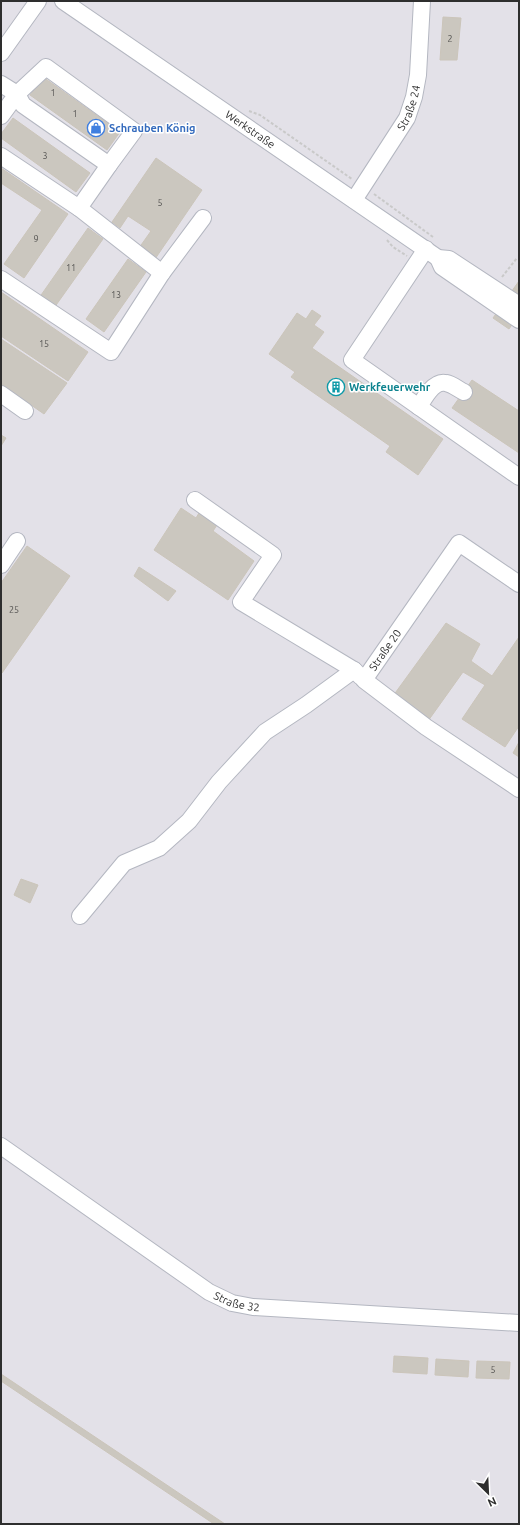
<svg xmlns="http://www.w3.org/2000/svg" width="520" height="1525" font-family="Ubuntu,sans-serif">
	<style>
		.industrial { fill: #e3e1e8 }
		.building { fill: #cbc7bf; stroke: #cbc5ba }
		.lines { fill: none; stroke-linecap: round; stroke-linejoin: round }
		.minor-casing { stroke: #b4b7c1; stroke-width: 18 }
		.path { stroke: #c9c9c9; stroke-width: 2; stroke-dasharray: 3 2; stroke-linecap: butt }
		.minor { stroke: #fff; stroke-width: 16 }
		.labels { text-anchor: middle; stroke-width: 3; stroke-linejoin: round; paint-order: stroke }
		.number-label { font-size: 9px; fill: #555452 }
		.street-label { font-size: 11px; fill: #2e2e2e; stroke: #fff }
		.shop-label { font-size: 11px; font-weight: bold; fill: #366cbe; stroke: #fff; text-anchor: start }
		.culture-label { font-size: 11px; font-weight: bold; fill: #0d838f; stroke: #fff; text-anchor: start }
	</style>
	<rect width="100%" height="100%" fill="#efe9e1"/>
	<path class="industrial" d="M1 1H519V1524H1Z"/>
	<path class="building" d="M443 17 461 18 457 60H440Z
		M43 77 120 132 107 150 30 95Z
		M13 118 90 173 76 192 1 138V134Z
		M156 158 202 190 155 259 139 248 151 231 128 216 120 228 112 222Z
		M1 168 68 214 24 278 4 264 42 210 1 183Z
		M88 228 103 239 54 308 39 298Z
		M128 259 146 272 104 332 86 319Z
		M519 281V291L514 288Z
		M514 288 519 291V314L509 329 493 318Z
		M1 292 88 352 68 381 1 336Z
		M312 310 321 316 314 325 324 332 312 348 443 439 418 475 386 452 390 446 291 377 295 372 269 354 297 313 306 319Z
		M1 339 67 383 44 414 1 384Z
		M472 380 519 411V453L452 408Z
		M1 435 6 438 1 446Z
		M181 508 196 518 199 513 217 525 213 531 254 561 228 600 154 550Z
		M27 546 70 576 2 673 1 583Z
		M139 567 176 591 168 601 134 576Z
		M446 623 480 644 471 661 492 676 519 637V726L505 747 462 719 485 685 463 672 428 721 393 696Z
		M519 742V757L513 753Z
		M21 879 38 885 30 903 14 895Z
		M394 1356 428 1358 427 1374 393 1372Z
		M436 1359 469 1361 468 1377 435 1375Z
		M477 1361 510 1362 509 1379 476 1378Z
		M1 1374 225 1524H214L1 1381Z"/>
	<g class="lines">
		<defs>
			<g id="minor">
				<path id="s1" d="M63 1 438 258 449 259 519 305"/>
				<path d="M1 53 38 1"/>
				<path d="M1 84 17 94 23 105 109 165 79 208 1 156"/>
				<path d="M1 116 17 94 46 67 134 131 109 165"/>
				<path id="s2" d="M354 200 407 118 414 97 418 75 422 1"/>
				<path d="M79 208 162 273"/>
				<path d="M426 249 352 360 519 477"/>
				<path d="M438 258 442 267 519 320"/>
				<path d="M1 279 111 352 162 273 203 218"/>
				<path d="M1 394 25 411"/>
				<path d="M419 407C424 398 434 380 446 383 452 384 458 389 464 392"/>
				<path d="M195 500 273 555 241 602 354 670 361 677"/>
				<path d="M1 565 17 541"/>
				<path d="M519 584 459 543 364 680 426 727 519 789"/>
				<path d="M80 916 124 863 159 848 189 821 219 782 265 732 306 705 354 670"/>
				<path id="s3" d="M1 1146 209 1292 232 1303 253 1307 519 1323"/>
			</g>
		</defs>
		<use href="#minor" class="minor-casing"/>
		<path class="path" d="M249 111 260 115 352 179
			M374 194 433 237
			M387 240 393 247 407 256
			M502 277 517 258"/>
		<use href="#minor" class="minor"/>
	</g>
	<defs>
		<symbol id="shop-ring" viewBox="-11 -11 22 22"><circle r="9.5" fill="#fff" stroke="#3f7fe0" stroke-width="1.5"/><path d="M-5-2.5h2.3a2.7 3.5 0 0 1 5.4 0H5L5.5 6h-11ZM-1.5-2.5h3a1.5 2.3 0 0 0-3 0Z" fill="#3f7fe0"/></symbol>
		<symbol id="building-ring" viewBox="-11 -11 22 22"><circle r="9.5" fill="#fff" stroke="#0f9aa8" stroke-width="1.5"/><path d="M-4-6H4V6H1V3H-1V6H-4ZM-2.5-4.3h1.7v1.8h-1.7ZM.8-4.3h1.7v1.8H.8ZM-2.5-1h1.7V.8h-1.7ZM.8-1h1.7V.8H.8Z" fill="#0f9aa8"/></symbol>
	</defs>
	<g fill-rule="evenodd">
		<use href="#shop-ring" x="86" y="118" width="20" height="20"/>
		<use href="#building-ring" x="326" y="377" width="20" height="20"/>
	</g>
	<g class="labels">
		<g class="number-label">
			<text x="450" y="42">2</text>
			<text x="53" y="96">1</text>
			<text x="75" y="117">1</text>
			<text x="45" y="159">3</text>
			<text x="160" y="206">5</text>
			<text x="36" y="242">9</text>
			<text x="71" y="271">11</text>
			<text x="116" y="298">13</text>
			<text x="44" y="347">15</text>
			<text x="14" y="613">25</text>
			<text x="493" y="1373">5</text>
		</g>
		<g class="street-label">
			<text dy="4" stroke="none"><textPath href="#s2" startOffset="108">Straße 24</textPath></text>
			<text dy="4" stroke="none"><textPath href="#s1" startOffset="227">Werkstraße</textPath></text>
			<text transform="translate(385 650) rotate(-55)" y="4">Straße 20</text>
			<text dy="4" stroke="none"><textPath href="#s3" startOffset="284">Straße 32</textPath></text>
		</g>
		<g class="shop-label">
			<text x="109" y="132">Schrauben König</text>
		</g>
		<g class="culture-label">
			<text x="349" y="391">Werkfeuerwehr</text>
		</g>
	</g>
	<rect width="520" height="1525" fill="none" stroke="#2e2e2e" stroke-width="4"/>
	<g transform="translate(488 1493) rotate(156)" stroke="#ffffff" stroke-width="3" paint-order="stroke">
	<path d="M0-3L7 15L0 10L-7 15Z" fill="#2e2e2e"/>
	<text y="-6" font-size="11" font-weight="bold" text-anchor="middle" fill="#2e2e2e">N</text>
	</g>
</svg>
